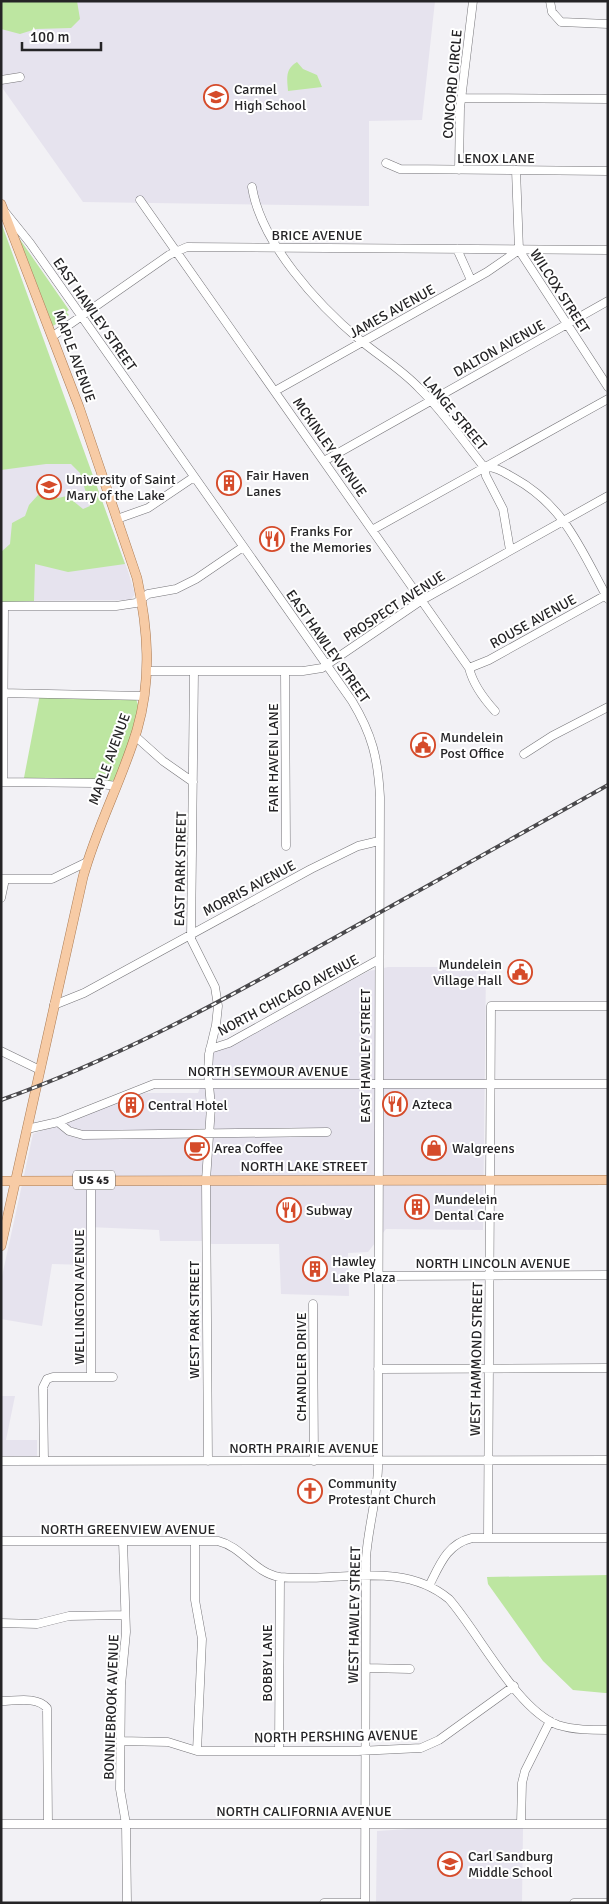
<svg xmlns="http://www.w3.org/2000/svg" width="609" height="1904" font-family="Signika,sans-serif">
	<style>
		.built { fill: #e6e3ee }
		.green { fill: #bde6a1 }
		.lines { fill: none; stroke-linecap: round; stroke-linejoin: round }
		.minor-casing { stroke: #757478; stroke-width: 9 }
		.major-casing { stroke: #aa7a52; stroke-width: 10 }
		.minor { stroke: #fff; stroke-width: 8 }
		.major { stroke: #f7cba5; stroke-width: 9 }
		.rail-casing { stroke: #4a494c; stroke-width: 4 }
		.rail { stroke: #fff; stroke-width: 2; stroke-dasharray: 5.5; stroke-linecap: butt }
		.labels { text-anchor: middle; stroke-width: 4; stroke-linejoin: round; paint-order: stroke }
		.shield { fill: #fff; stroke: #666667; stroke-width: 1 }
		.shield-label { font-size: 12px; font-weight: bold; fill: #252426 }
		.street-label { font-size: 14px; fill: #252426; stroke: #fff }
		.poi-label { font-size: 14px; fill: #252426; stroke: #fff; text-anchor: start }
	</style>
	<rect width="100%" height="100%" fill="#f2f1f5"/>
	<path class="built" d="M1 1H435L422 120 369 121V206L83 202 1 86Z
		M1 233 128 571 135 594 131 600 1 601Z
		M388 967H486L483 1230 386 1229 368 1252 348 1253 349 1296 281 1294 279 1244H212L202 1241H160L159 1230 88 1227 87 1265 52 1264 42 1326 1 1319V1281L33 1134 137 1093H198L213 1053 369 971Z
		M1 1396H15L6 1440H37V1456H1Z
		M438 1827 523 1828 522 1903H376L377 1831Z"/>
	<path class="green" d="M1 1H77L80 19 71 28 36 29 20 34 1 29Z
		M297 62 303 69 317 75 322 87 288 91C287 78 285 69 297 62Z
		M1 222 125 564 68 572 35 564 34 601 1 602V552L10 544 12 523 25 516 29 505 38 495 51 494 58 498 67 496 83 509 90 506 80 473 71 464H46L1 470Z
		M19 238 69 310 66 312 69 315 53 326Z
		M40 694 134 696C149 716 126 758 118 779L105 783H23Z
		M608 1575V1693H605L573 1690 543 1661 488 1584 487 1577Z"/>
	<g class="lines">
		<defs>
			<path id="minor" d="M550 1 552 12 561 22 608 24
				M1 80 20 77
				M462 98 608 99
				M386 163 400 169 608 171
				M459 170 460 108 473 1
				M516 170 519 250 608 387
				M252 187C261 243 318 305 360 340 379 356 401 369 419 388 443 411 463 441 484 467L486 476 503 509 510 550
				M140 200 469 668C473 684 484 699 495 711
				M5 212 30 243 352 701C372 734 378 758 380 797L378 1468C377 1499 368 1528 366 1558L365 1903
				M457 249 471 280
				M53 336 169 255 187 247 608 250
				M275 391 487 272 519 250
				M324 461 608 301
				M486 467C497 467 505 473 514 478 565 506 581 550 608 599
				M117 519 148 508 194 477
				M372 530 608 399
				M1 606H116L136 603 148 594 176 589 196 579 243 547
				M469 668 489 660 608 594
				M147 671H303L322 668 422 600 608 496
				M194 671 191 939 215 987 218 1006 216 1025 209 1054 208 1073 211 1107 206 1180 208 1461
				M285 671 286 846
				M1 693 144 696
				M135 736 163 761 193 782
				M524 754 552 736 608 707
				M1 782 94 783 116 786
				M3 782 4 606
				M1 879H52L87 862
				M1 898 5 879
				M54 1005 84 993 311 869 358 846 379 841
				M210 1049 229 1043 378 960
				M1 1051 40 1070
				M58 1122 69 1131 83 1135 327 1132
				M27 1129 58 1122 154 1084H608
				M91 1180V1377
				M377 1276 608 1275
				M313 1304 314 1461
				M378 1369 608 1368
				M1 1461 608 1460
				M44 1461 43 1387 47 1379 53 1377H113
				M488 1538 491 1006H608
				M1 1541H218C243 1547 254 1573 280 1577 336 1583 401 1559 449 1599 479 1633 517 1710 558 1725 574 1730 591 1730 608 1730
				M123 1541 126 1632 121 1685 120 1789 126 1824 127 1903
				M195 1541V1600L202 1639 197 1751
				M429 1586C440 1564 447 1544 472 1538H608
				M1 1623 37 1624 69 1616 125 1615
				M366 1668 410 1669
				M1 1701C16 1701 37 1696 47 1708L48 1824
				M120 1741 168 1742 197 1751H358L421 1748 439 1740 514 1686
				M279 1750 280 1577
				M521 1823 522 1783 525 1771 550 1721
				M1 1824H608
				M324 1903H365
				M574 1903H608"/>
			<path id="major" d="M1 204 79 407 137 578C148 629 152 679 137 730 122 780 97 826 83 877L1 1246
				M1 1181 608 1180"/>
		</defs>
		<use href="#minor" class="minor-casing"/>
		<use href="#major" class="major-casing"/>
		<use href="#minor" class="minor"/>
		<use href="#major" class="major"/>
		<defs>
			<path id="rail" d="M1 1100C113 1060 215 1005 318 947 414 894 511 839 608 785"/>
		</defs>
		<use href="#rail" class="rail-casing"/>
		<use href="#rail" class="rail"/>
	</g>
	<defs>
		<symbol id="school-ring" viewBox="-11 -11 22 22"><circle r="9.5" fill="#fff" stroke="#d54b2a" stroke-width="1.5"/><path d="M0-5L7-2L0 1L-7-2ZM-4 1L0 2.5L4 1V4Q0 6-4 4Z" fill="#d54b2a"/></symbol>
		<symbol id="building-ring" viewBox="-11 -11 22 22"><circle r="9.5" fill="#fff" stroke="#d54b2a" stroke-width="1.5"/><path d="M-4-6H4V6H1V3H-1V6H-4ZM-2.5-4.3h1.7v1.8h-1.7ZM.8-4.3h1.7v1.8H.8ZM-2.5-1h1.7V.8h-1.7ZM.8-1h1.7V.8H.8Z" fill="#d54b2a"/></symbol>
		<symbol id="university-ring" viewBox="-11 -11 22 22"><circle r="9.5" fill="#fff" stroke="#d54b2a" stroke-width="1.5"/><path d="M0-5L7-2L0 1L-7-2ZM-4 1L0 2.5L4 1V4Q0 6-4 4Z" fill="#d54b2a"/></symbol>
		<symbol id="restaurant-ring" viewBox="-11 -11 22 22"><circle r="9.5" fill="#fff" stroke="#d54b2a" stroke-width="1.5"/><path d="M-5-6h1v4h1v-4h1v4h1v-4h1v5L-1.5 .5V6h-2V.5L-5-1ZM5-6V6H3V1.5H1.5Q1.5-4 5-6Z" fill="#d54b2a"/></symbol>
		<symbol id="civic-ring" viewBox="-11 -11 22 22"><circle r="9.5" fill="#fff" stroke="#d54b2a" stroke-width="1.5"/><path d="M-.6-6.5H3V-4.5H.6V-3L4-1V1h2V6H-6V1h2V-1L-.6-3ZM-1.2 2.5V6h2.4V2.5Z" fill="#d54b2a"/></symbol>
		<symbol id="cafe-ring" viewBox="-11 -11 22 22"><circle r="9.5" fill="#fff" stroke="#d54b2a" stroke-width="1.5"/><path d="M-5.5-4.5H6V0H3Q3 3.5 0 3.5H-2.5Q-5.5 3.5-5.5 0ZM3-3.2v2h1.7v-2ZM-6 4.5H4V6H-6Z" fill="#d54b2a"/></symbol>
		<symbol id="shop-ring" viewBox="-11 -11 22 22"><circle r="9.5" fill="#fff" stroke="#d54b2a" stroke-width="1.5"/><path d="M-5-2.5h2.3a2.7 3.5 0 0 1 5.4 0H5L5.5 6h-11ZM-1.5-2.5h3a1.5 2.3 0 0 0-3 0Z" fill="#d54b2a"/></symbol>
		<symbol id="church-ring" viewBox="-11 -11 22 22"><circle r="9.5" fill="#fff" stroke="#d54b2a" stroke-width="1.5"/><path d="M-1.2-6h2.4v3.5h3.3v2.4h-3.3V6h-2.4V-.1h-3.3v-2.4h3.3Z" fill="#d54b2a"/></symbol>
	</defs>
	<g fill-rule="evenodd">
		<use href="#school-ring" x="202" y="83" width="28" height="28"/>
		<use href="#building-ring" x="215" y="469" width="28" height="28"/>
		<use href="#university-ring" x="35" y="473" width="28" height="28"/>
		<use href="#restaurant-ring" x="258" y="525" width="28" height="28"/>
		<use href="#civic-ring" x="409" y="731" width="28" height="28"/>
		<use href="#civic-ring" x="506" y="958" width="28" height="28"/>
		<use href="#restaurant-ring" x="381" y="1090" width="28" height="28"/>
		<use href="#building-ring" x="117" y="1091" width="28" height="28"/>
		<use href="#cafe-ring" x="183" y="1134" width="28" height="28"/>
		<use href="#shop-ring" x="420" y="1134" width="28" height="28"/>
		<use href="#building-ring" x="403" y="1193" width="28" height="28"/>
		<use href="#restaurant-ring" x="275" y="1196" width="28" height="28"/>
		<use href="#building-ring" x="301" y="1255" width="28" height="28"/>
		<use href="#church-ring" x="296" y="1477" width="28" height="28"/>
		<use href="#school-ring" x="436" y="1850" width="28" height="28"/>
	</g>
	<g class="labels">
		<rect class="shield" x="73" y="1170.5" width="42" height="19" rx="4"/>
		<g class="shield-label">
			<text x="94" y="1184">US 45</text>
		</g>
		<g class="street-label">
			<text transform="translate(452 84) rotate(-85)" y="5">CONCORD CIRCLE</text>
			<text x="496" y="163">LENOX LANE</text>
			<text x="317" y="240">BRICE AVENUE</text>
			<text transform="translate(560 291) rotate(57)" y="5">WILCOX STREET</text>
			<text transform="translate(392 311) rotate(-29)" y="5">JAMES AVENUE</text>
			<text transform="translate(95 314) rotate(55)" y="5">EAST HAWLEY STREET</text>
			<text transform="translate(499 348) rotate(-29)" y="5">DALTON AVENUE</text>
			<text transform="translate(75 356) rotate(70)" y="5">MAPLE AVENUE</text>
			<text transform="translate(455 413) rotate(50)" y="5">LANGE STREET</text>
			<text transform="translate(330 447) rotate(55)" y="5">MCKINLEY AVENUE</text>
			<text transform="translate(394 606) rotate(-33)" y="5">PROSPECT AVENUE</text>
			<text transform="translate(533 621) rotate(-29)" y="5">ROUSE AVENUE</text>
			<text transform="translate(328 646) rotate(55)" y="5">EAST HAWLEY STREET</text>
			<text transform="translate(273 758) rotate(-90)" y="5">FAIR HAVEN LANE</text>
			<text transform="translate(109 759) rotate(-70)" y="5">MAPLE AVENUE</text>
			<text transform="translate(180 869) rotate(-89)" y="5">EAST PARK STREET</text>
			<text transform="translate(249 888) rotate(-28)" y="5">MORRIS AVENUE</text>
			<text transform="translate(288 995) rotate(-28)" y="5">NORTH CHICAGO AVENUE</text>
			<text transform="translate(365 1056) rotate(-90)" y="5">EAST HAWLEY STREET</text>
			<text x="268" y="1076">NORTH SEYMOUR AVENUE</text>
			<text x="304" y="1171">NORTH LAKE STREET</text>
			<text x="493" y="1268">NORTH LINCOLN AVENUE</text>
			<text transform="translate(79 1297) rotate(-90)" y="5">WELLINGTON AVENUE</text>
			<text transform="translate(194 1320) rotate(-90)" y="5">WEST PARK STREET</text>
			<text transform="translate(476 1359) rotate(-89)" y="5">WEST HAMMOND STREET</text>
			<text transform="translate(301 1367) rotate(-90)" y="5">CHANDLER DRIVE</text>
			<text x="304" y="1453">NORTH PRAIRIE AVENUE</text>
			<text x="128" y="1534">NORTH GREENVIEW AVENUE</text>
			<text transform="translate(354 1615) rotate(-89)" y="5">WEST HAWLEY STREET</text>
			<text transform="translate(267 1663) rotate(-90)" y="5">BOBBY LANE</text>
			<text transform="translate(111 1707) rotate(-88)" y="5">BONNIEBROOK AVENUE</text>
			<text transform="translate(336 1736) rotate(-1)" y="5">NORTH PERSHING AVENUE</text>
			<text x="304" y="1816">NORTH CALIFORNIA AVENUE</text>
		</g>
		<g class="poi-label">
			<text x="234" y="94">Carmel<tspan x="234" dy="16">High School</tspan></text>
			<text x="246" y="480">Fair Haven<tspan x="246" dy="16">Lanes</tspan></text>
			<text x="66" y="484">University of Saint<tspan x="66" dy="16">Mary of the Lake</tspan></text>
			<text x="290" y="536">Franks For<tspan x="290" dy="16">the Memories</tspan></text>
			<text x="440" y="742">Mundelein<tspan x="440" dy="16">Post Office</tspan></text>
			<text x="502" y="969" text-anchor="end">Mundelein<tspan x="502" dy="16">Village Hall</tspan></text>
			<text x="412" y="1109">Azteca</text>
			<text x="148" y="1110">Central Hotel</text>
			<text x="214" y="1153">Area Coffee</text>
			<text x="452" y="1153">Walgreens</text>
			<text x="434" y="1204">Mundelein<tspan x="434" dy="16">Dental Care</tspan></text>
			<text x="306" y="1215">Subway</text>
			<text x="332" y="1266">Hawley<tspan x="332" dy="16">Lake Plaza</tspan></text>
			<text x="328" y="1488">Community<tspan x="328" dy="16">Protestant Church</tspan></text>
			<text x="468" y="1861">Carl Sandburg<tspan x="468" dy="16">Middle School</tspan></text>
		</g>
	</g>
	<rect width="609" height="1904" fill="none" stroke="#252426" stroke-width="5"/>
	<path d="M22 42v8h79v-8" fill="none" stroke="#252426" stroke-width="2.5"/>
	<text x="30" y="42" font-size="15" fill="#252426" stroke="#ffffff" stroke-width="4" paint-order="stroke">100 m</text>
</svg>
